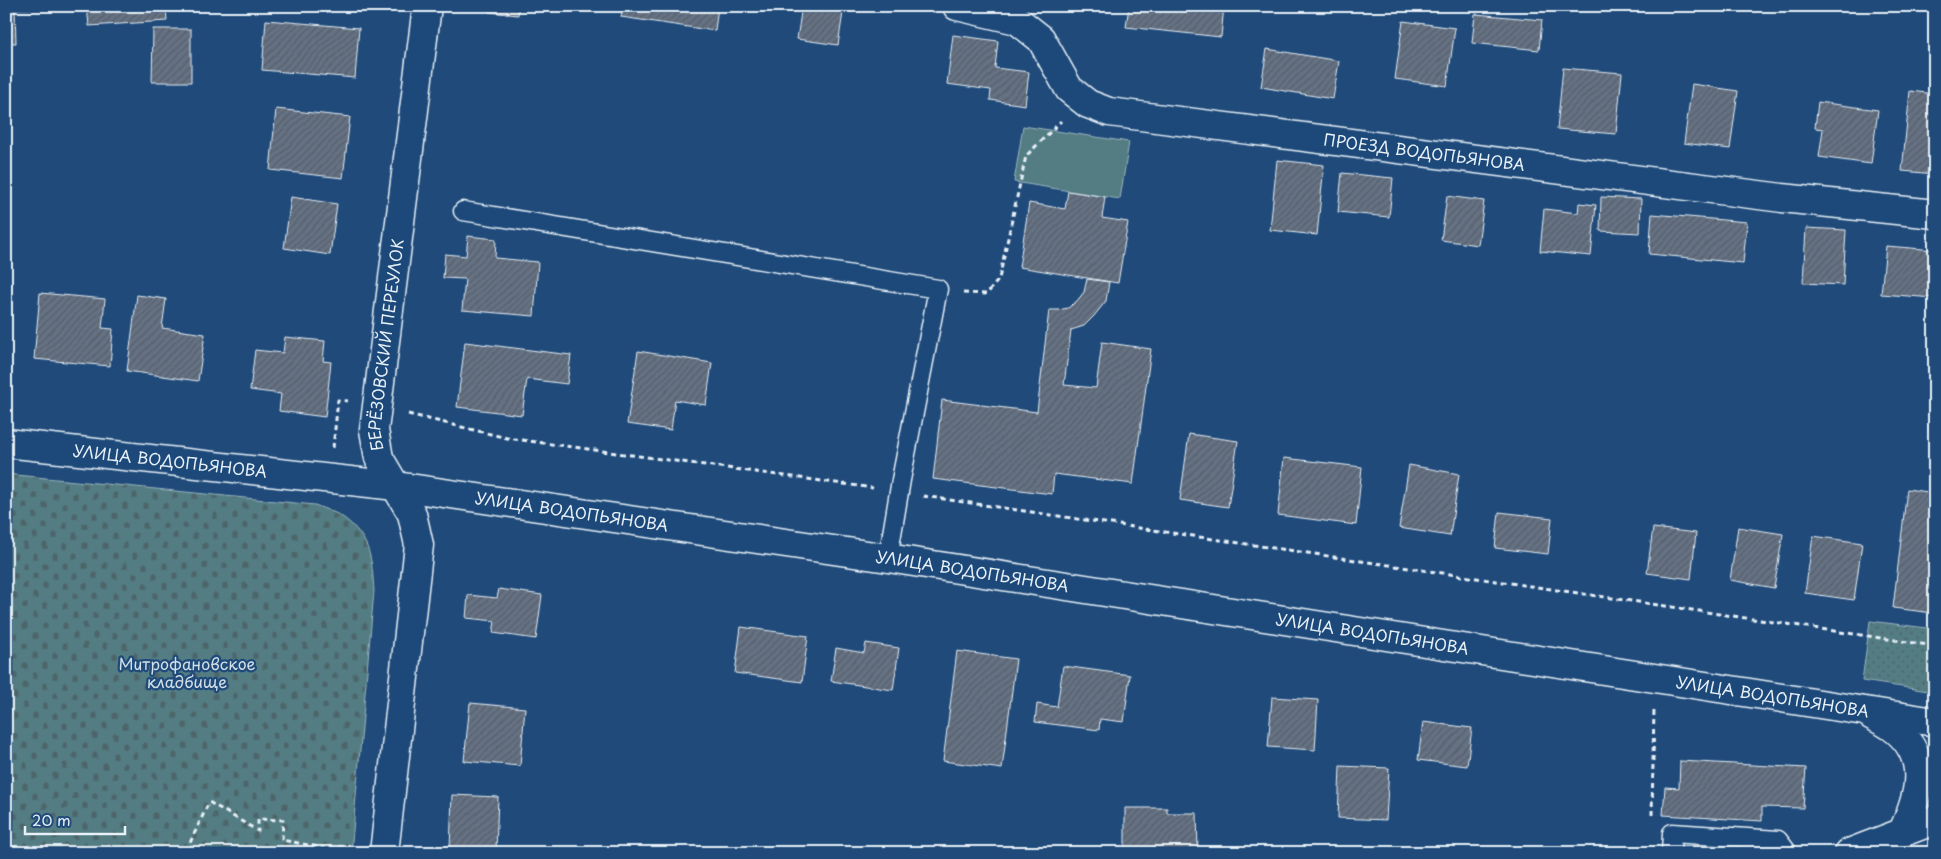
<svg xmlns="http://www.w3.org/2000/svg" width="1941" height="859" font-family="'Playpen Sans',sans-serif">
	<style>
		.green { fill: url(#green-dots); stroke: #9db6be }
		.cemetery { fill: url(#cemetery-stones); stroke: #9db6be }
		.pitch { fill: #527c83; stroke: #9db6be }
		.building { fill: url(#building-hatch); stroke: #e8f1f8 }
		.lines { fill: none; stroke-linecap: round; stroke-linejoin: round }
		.lane-casing { stroke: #e8f1f8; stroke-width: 21 }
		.street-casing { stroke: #e8f1f8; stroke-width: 31 }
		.secondary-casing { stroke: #e8f1f8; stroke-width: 31 }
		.path { stroke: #e8f1f8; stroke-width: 3; stroke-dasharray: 5 4; stroke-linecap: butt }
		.lane { stroke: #1f4a7a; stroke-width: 18 }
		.street { stroke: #1f4a7a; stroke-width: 28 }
		.secondary { stroke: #1f4a7a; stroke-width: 28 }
		.labels { text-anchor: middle; stroke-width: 4.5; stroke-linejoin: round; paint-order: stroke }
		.street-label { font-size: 16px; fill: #e8f1f8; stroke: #1f4a7a }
		.park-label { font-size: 16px; fill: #d2dfe6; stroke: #1f4a7a }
	</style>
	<defs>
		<pattern id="green-dots" width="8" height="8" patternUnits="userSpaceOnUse" patternTransform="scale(1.25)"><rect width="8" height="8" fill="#527c83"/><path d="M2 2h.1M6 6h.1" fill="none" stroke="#4d6569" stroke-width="1.8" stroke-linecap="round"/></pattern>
		<pattern id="cemetery-stones" width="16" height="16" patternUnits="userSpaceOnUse" patternTransform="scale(1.25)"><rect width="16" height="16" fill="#527c83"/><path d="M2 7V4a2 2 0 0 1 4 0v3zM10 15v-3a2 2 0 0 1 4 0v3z" fill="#4d6569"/></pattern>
		<pattern id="building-hatch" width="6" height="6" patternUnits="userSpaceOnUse" patternTransform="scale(1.25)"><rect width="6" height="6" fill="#657284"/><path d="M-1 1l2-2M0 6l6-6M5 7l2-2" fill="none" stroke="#565d67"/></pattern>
	</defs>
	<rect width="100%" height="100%" fill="#1f4a7a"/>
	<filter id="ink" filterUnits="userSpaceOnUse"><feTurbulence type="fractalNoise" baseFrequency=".02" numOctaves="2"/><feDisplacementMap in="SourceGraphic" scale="10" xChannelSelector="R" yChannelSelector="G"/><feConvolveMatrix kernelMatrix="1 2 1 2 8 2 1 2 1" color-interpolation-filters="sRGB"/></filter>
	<g filter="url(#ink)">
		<path class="green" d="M1870 621 1935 629V692L1862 681Z"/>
		<path class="cemetery" d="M6 474 315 505C324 509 336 512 344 518 371 538 372 560 374 591L351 853H6Z"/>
		<path class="pitch" d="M1023 126 1129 142 1120 199 1014 182Z"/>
		<path class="building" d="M6 6H46V8L15 9 16 43H6Z
			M87 6H166L167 21 89 26Z
			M347 6H385L384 11 347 9Z
			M490 6H519L518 15 489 12Z
			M623 6H718L715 31 621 17Z
			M802 6H844L838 45 797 39Z
			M1129 6H1224L1221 37 1126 27Z
			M1475 14 1542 20 1539 50 1472 43Z
			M266 20 359 28 355 78 262 70Z
			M1403 21 1455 28 1447 86 1395 79Z
			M153 29H191V82H152Z
			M953 35 998 41 995 68 1029 72 1025 105 990 100 991 90 947 84Z
			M1267 49 1339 61 1333 99 1261 87Z
			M1563 68 1622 73 1616 134 1557 129Z
			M1692 84 1738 91 1730 149 1684 143Z
			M1910 91 1935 94V174L1902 171Z
			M1818 102 1878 110 1871 164 1819 157 1823 129 1815 128Z
			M276 109 350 117 343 178 270 170Z
			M1277 160 1324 165 1317 235 1270 230Z
			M1342 173 1393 178 1389 217 1338 212Z
			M1068 191 1105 197 1102 218 1128 222 1118 283 1019 267 1029 203 1065 209Z
			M1447 196 1484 201 1478 245 1441 240Z
			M291 197 337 204 330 255 284 248Z
			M1601 197 1641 199 1640 233 1600 231Z
			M1579 203 1596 205 1591 256 1540 251 1544 209 1578 213Z
			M1652 214 1747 222 1743 263 1649 254Z
			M1806 228 1846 230 1843 285 1803 283Z
			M468 236 496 239 495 258 538 262 534 316 462 310 465 279 443 278 445 254 466 256Z
			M1886 246 1935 250V298L1881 294Z
			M1087 279 1109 282 1106 301 1094 316 1084 326 1071 330 1064 385 1096 388 1102 342 1151 349 1133 484 1054 474 1052 494 933 479 942 400 1037 412 1049 310H1058L1068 308 1077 301 1084 292Z
			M40 293 105 299 102 328 113 329 110 366 34 359Z
			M137 295 166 299 162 328 205 334 198 381 127 371Z
			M285 337 325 341 323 361 331 362 325 417 279 411 281 394 250 390 255 350 283 353Z
			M465 342 571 355 567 384 527 379 522 415 457 407Z
			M638 351 712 363 706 405 675 400 671 430 627 424Z
			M1189 434 1238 441 1228 507 1180 500Z
			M1284 458 1362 467 1356 525 1278 515Z
			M1409 465 1459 474 1450 536 1399 528Z
			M1907 489 1935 493V598L1933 613 1893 608Z
			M1499 512 1552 518 1548 554 1495 548Z
			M1738 527 1783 534 1774 588 1730 580Z
			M1653 528 1696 533 1691 579 1647 573Z
			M1813 536 1862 543 1854 600 1805 593Z
			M499 589 542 595 536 639 493 633 495 621 466 618 468 595 497 598Z
			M741 627 808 636 802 682 735 673Z
			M866 643 899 648 893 690 831 681 836 648 864 653Z
			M957 651 1016 659 1002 769 943 761Z
			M1063 666 1130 675 1124 722 1100 719 1099 730 1035 722 1037 704 1057 707Z
			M1272 697 1318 700 1315 750 1268 747Z
			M470 703 525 708 520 766 464 761Z
			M1423 722 1472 728 1467 766 1418 760Z
			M1680 761 1806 768 1803 808 1762 807V821L1663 815 1665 787 1679 788Z
			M1340 766 1389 768 1386 820 1338 818Z
			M452 795 498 797 496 851 450 849Z
			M1125 808H1167V813H1197L1198 853H1125Z"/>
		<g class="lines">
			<defs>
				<path id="lane" d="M463 211 938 289 901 480 888 558
					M1671 853 1672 833 1778 840 1788 853"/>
				<g id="street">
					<path id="s1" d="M957 6 1017 20 1041 39 1069 89 1088 104 1109 112 1782 198 1935 214"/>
					<path id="s2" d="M6 443 396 486 888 558 1935 722"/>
					<path d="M1871 715C1878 719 1885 722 1892 727 1931 755 1920 796 1902 833"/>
					<path id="s3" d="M384 853 419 545 412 514 379 458 374 430 427 6"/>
				</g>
				<path id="secondary" d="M1849 853 1935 820"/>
			</defs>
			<use href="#lane" class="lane-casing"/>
			<use href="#street" class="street-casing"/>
			<use href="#secondary" class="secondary-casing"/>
			<path class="path" d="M963 293 987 294 999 279 1026 156 1061 121
				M408 414 507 438 873 488
				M333 448 338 400 348 401
				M923 496 1935 646
				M1652 815 1654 708
				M202 853 189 845 209 802 258 831V819L283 820 282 840 324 848 354 846"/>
			<use href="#lane" class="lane"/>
			<use href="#street" class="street"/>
			<use href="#secondary" class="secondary"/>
		</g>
	</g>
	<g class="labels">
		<g class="street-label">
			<text dy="6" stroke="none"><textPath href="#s1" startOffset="514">ПРОЕЗД ВОДОПЬЯНОВА</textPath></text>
			<text dy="6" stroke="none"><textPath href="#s3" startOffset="521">БЕРЁЗОВСКИЙ ПЕРЕУЛОК</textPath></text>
			<text dy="6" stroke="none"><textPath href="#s2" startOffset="165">УЛИЦА ВОДОПЬЯНОВА</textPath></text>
			<text dy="6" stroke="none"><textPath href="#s2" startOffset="570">УЛИЦА ВОДОПЬЯНОВА</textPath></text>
			<text dy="6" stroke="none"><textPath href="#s2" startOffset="975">УЛИЦА ВОДОПЬЯНОВА</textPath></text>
			<text dy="6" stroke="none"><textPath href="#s2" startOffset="1380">УЛИЦА ВОДОПЬЯНОВА</textPath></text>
			<text dy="6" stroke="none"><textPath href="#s2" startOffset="1785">УЛИЦА ВОДОПЬЯНОВА</textPath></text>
		</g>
		<g class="park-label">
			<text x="187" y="670">Митрофановское<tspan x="187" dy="18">кладбище</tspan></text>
		</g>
	</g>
	<rect width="1941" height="859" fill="none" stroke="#1f4a7a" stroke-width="25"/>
	<rect x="12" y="12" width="1916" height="834" fill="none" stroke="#e8f1f8" stroke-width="2" filter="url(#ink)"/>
	<path d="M25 826v8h100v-8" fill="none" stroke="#e8f1f8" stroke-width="2.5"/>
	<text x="32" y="826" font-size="15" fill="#e8f1f8" stroke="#1f4a7a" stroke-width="4" paint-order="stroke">20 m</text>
</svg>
